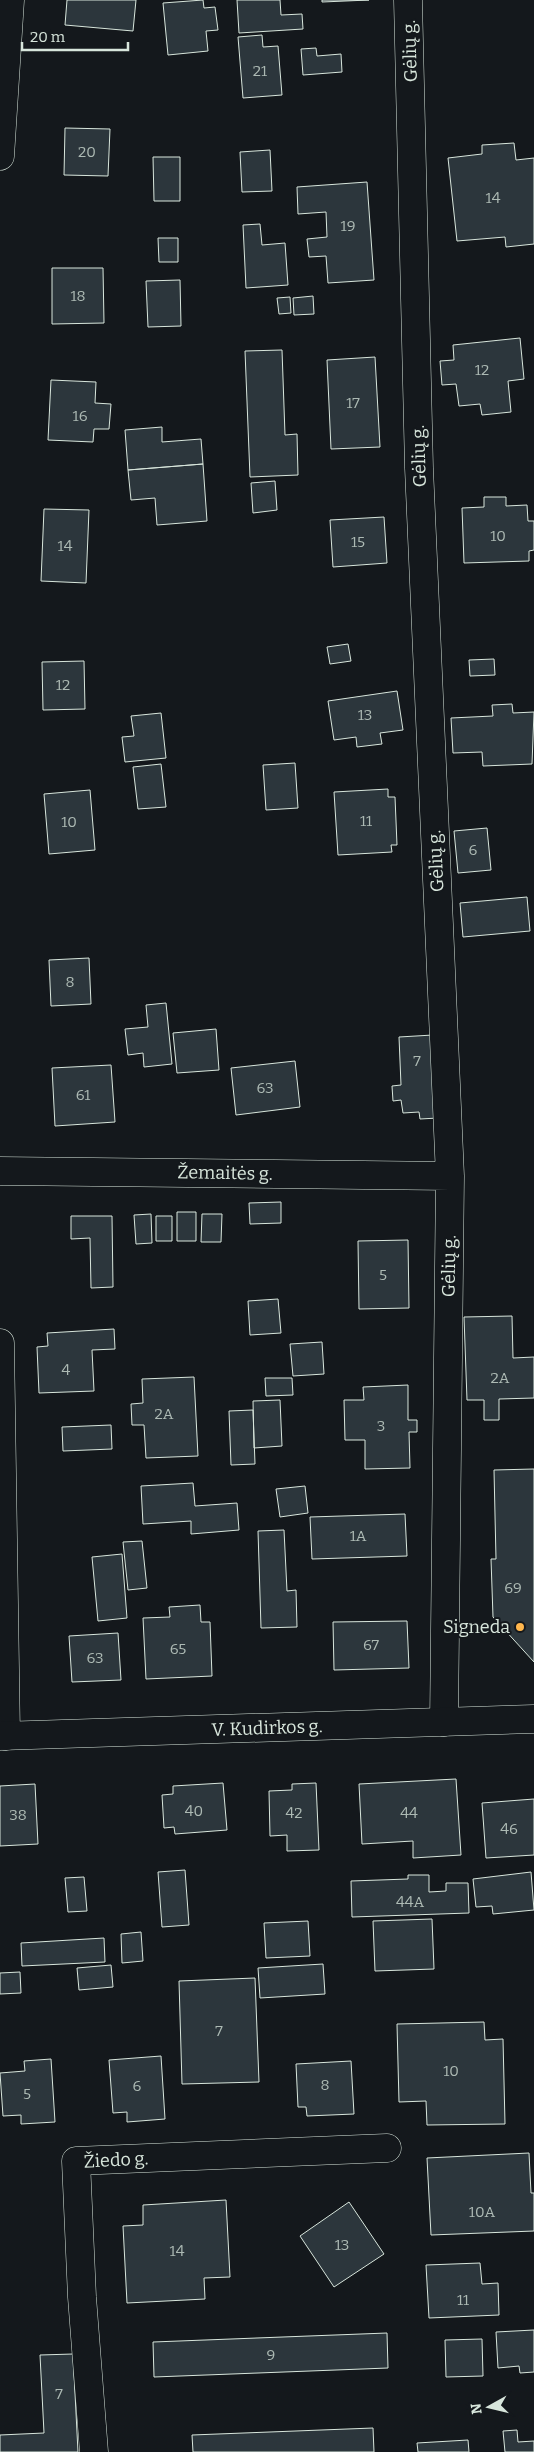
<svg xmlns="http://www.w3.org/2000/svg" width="534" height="2452" font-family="Bitter,serif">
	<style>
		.building { fill: #2c363c; stroke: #d8e6dc }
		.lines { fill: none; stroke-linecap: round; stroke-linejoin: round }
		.minor-casing { stroke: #d8e6dc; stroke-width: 29 }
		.secondary-casing { stroke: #d8e6dc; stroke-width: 29 }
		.minor { stroke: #14181c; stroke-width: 28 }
		.secondary { stroke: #14181c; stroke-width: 28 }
		.poi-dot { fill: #ffb74d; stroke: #14181c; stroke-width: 2 }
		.labels { text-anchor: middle; stroke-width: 4; stroke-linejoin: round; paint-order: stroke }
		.number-label { font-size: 15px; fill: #adbab4 }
		.street-label { font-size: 18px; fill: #d8e6dc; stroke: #14181c }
		.poi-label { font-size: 18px; fill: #d8e6dc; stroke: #14181c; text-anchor: end }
	</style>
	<rect width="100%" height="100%" fill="#14181c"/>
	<path class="building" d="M67 0H136L133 31 65 25Z
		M203 0 204 8 215 7 218 30 206 31 208 51 168 55 163 3Z
		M237 0H280L281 15 302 14 303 29 239 33Z
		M322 0H369L322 2Z
		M262 35 263 47 278 46 282 95 243 98 238 37Z
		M316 48 317 56 341 54 342 72 303 75 301 49Z
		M65 128 110 129 108 176 64 175Z
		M514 143 516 160 534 158V244L506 247 505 237 457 241 448 158 482 154V145Z
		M270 150 272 191 242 192 240 152Z
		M153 157H180V201H154Z
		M367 182 374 280 328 283 326 256 309 257 307 239 327 237 326 212 298 214 297 187Z
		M260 224 262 245 285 243 288 285 246 288 243 225Z
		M158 238H178V262H159Z
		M52 268H103L104 323 52 324Z
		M180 280 181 326 148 327 146 281Z
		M313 296 314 314 294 315 293 298Z
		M290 297 291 313 279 314 277 298Z
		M520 338 524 379 508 381 511 412 482 415 480 404 459 406 456 384 442 385 440 361 454 360 453 345Z
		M282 350 285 435 297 434 298 475 250 477 245 351Z
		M375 357 380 447 331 449 327 360Z
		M51 380 96 382 95 403 111 404 109 429H94L93 442 48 440Z
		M162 427V442L201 439 203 464 128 470 125 430Z
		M203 464 207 521 157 525 155 498 131 500 128 470Z
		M275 481 277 510 253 513 251 483Z
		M484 497H506V506L527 505 528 521H534V550L529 551V561L464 563 462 508 484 507Z
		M44 509 89 510 86 583 41 581Z
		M384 517 387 563 333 567 330 520Z
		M348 644 351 661 330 664 327 647Z
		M494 659 495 675 470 676 469 660Z
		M84 661 85 709 43 710 42 662Z
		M397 691 403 730 380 733 382 744 357 747 356 737 334 740 328 701Z
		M512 704 513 713 534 712 532 764 483 766 482 752 453 753 451 718 493 716 492 705Z
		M161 713 166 758 125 762 122 737 134 736 131 716Z
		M295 763 298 808 266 810 263 765Z
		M161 764 166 807 138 809 133 767Z
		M388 789V797H395L397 845H391L392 852 338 855 334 792Z
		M90 790 95 850 49 854 44 794Z
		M487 828 491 870 458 873 454 831Z
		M527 897 530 931 463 937 460 903Z
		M89 958 91 1004 51 1006 49 960Z
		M166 1003 172 1064 144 1067 143 1053 128 1055 125 1029 148 1027 146 1005Z
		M216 1029 219 1070 177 1073 173 1033Z
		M433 1035 438 1118 420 1119 419 1112 403 1113 401 1100 393 1101 392 1086 401 1085 399 1037Z
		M295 1061 300 1107 236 1115 231 1068Z
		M111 1065 115 1122 55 1126 52 1068Z
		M281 1202V1223L250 1224 249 1203Z
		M177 1212H196V1241H177Z
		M151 1214 152 1243 136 1244 134 1215Z
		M202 1214H222L221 1242H201Z
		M71 1216H112L113 1287 91 1288 90 1238 71 1239Z
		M156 1216H172V1241H156Z
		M408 1240 409 1308 359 1309 358 1241Z
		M278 1299 281 1333 250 1335 248 1301Z
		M512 1316 513 1358 534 1357V1398L499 1399V1420H484V1400H467L464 1317Z
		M114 1329 115 1349 92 1350 94 1391 39 1393 37 1347 48 1346 47 1333Z
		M322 1342 324 1374 293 1376 290 1344Z
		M194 1377 198 1456 146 1458 144 1425H132L131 1404 143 1403 142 1379Z
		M265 1378H292L293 1395 266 1396Z
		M408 1385V1420H417V1432H409L410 1468 365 1469V1440H345L344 1400H364L363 1387Z
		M280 1400 282 1446 254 1448 253 1401Z
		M253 1410 255 1464 231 1465 229 1411Z
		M111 1425 112 1449 63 1451 62 1427Z
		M534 1469V1662L493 1617 491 1559H496L494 1470Z
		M193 1483 195 1506 237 1503 239 1530 191 1534V1521L143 1524 141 1486Z
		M305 1486 308 1513 280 1517 276 1489Z
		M405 1514 407 1556 312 1559 310 1517Z
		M284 1530 287 1591 296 1590 297 1627 261 1628 258 1531Z
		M142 1541 147 1588 128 1590 123 1542Z
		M122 1554 127 1618 98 1621 92 1557Z
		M200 1605 201 1622H210L212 1676 146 1679 143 1618 170 1617 169 1607Z
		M407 1621 409 1668 334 1670 333 1622Z
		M118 1633 121 1680 72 1682 69 1636Z
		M456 1779 461 1855 413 1858V1841L362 1844 359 1784Z
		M223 1783 227 1830 175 1834 174 1827 164 1828 162 1795 173 1794V1786Z
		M316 1783 319 1850 287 1851V1835L270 1836 269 1791 292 1790V1784Z
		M35 1784 38 1844 0 1846V1786Z
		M534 1799V1855L486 1858 482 1803Z
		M185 1870 189 1925 162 1927 158 1872Z
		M531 1872 534 1910 493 1914 492 1906 476 1907 473 1879Z
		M408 1875H429V1892L446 1891V1883H468L469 1913 352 1917 351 1881 408 1879Z
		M84 1877 87 1911 68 1912 65 1878Z
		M432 1919 434 1969 375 1971 373 1921Z
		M308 1921 310 1956 266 1958 264 1923Z
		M141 1932 143 1961 122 1963 121 1934Z
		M104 1938 105 1962 22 1966 21 1943Z
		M323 1964 325 1994 260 1998 258 1968Z
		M111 1965 113 1987 79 1990 77 1968Z
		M20 1972 21 1993 0 1994V1973Z
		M255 1978 259 2082 182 2084 179 1981Z
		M484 2022 485 2040 503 2039 505 2124 427 2125 426 2101 399 2102 397 2024Z
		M161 2056 165 2119 127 2122V2112L113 2113 109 2060Z
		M51 2059 55 2122 21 2124V2115L3 2116 0 2073 25 2071 24 2061Z
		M351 2061 354 2114 307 2116 306 2107H298L296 2064Z
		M529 2153 531 2193H534V2231L431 2235 427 2158Z
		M226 2200 230 2277 204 2278 205 2299 127 2303 123 2226 143 2225V2205Z
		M349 2202 384 2254 334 2287 300 2236Z
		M480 2263 482 2284 498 2283 499 2315 429 2318 426 2265Z
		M534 2330V2372L520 2373 519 2366 498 2368 496 2332Z
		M387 2333 388 2368 154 2377 153 2342Z
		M482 2339 483 2376 446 2377 445 2340Z
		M73 2354 78 2452H0V2435L44 2433 40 2355Z
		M373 2428 374 2452H193L192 2435Z
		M517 2430 518 2442 534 2441V2452H505L503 2431Z
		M468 2440 469 2452H418L417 2443Z"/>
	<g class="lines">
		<defs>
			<path id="minor" d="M408 0 419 468 450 1176 444 1722
				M0 156 10 0
				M0 1171 450 1176
				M0 1343 6 1736
				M94 2452 82 2297 76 2161 387 2148"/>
			<path id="secondary" d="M0 1736 534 1719"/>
		</defs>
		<use href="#minor" class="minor-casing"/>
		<use href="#secondary" class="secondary-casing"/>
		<use href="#minor" class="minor"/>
		<use href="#secondary" class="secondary"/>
	</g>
	<circle class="poi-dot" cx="520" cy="1627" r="5"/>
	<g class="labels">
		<g class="number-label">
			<text x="260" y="76">21</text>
			<text x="87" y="157">20</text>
			<text x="493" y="203">14</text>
			<text x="348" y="231">19</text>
			<text x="78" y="301">18</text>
			<text x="482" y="375">12</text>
			<text x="353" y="408">17</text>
			<text x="80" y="421">16</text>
			<text x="498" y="541">10</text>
			<text x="358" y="547">15</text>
			<text x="65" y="551">14</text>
			<text x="63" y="690">12</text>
			<text x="365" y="720">13</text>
			<text x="366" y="826">11</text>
			<text x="69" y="827">10</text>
			<text x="473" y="855">6</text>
			<text x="70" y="987">8</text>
			<text x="417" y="1066">7</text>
			<text x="265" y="1093">63</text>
			<text x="83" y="1100">61</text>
			<text x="383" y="1280">5</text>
			<text x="66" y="1375">4</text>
			<text x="500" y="1383">2A</text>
			<text x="164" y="1419">2A</text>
			<text x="381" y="1431">3</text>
			<text x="358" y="1541">1A</text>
			<text x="513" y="1593">69</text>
			<text x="371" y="1650">67</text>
			<text x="178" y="1654">65</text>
			<text x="95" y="1663">63</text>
			<text x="194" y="1816">40</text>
			<text x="294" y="1818">42</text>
			<text x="409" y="1818">44</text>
			<text x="18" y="1820">38</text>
			<text x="509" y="1834">46</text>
			<text x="410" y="1907">44A</text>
			<text x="219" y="2036">7</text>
			<text x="451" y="2076">10</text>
			<text x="325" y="2090">8</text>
			<text x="137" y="2091">6</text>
			<text x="27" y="2099">5</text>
			<text x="482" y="2217">10A</text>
			<text x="342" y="2250">13</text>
			<text x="177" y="2256">14</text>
			<text x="463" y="2305">11</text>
			<text x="271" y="2360">9</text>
			<text x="59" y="2399">7</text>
		</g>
		<g class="street-label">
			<text transform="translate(410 51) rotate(-92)" y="6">Gėlių g.</text>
			<text transform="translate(419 456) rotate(-92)" y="6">Gėlių g.</text>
			<text transform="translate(436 861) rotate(-93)" y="6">Gėlių g.</text>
			<text transform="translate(225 1173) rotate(1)" y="6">Žemaitės g.</text>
			<text transform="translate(449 1266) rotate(-89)" y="6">Gėlių g.</text>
			<text transform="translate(267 1728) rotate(-2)" y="6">V. Kudirkos g.</text>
			<text transform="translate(116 2160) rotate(-3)" y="6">Žiedo g.</text>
		</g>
		<g class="poi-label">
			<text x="510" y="1633">Signeda</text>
		</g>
	</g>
	<g transform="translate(489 2407) rotate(262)" stroke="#14181c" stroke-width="4" paint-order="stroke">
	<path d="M0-4L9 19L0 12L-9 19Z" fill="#d8e6dc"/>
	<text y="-8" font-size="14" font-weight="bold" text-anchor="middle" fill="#d8e6dc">N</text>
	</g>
	<path d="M22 42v8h106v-8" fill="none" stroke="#d8e6dc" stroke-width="2.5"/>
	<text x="30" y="42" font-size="15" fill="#d8e6dc" stroke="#14181c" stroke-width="4" paint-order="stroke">20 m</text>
</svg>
